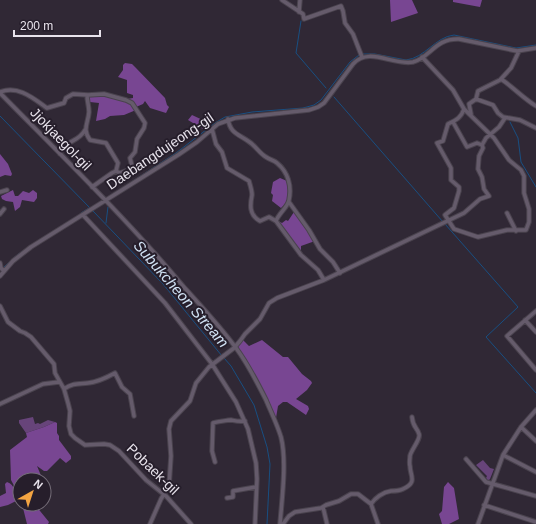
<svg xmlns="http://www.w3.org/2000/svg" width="536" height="524" font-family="Arial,sans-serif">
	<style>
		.green { fill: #67447a }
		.forest { fill: #784692 }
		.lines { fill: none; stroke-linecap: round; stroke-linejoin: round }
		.stream { stroke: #184f82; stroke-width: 1 }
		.street-casing { stroke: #4a434e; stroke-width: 5.5 }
		.street { stroke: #655b6b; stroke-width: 3.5 }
		.labels { text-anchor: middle; stroke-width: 4; stroke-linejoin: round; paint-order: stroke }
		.street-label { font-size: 14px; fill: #e8e3ec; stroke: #261e2b }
		.water-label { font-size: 15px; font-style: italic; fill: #d1e2f4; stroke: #261e2b }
	</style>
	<rect width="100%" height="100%" fill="#302835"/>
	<path class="green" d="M33 417 35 424 38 423 40 424 48 420 55 422 44 427 26 433 19 423V420Z
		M483 460 490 468 494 469 490 479 488 481 486 478 487 476 476 465Z"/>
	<path class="forest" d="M390 0H412L418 13 391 22Z
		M453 0H482L480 7 453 2Z
		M125 63 132 64 136 68 165 98 167 105 169 107 166 113 150 108 145 101 143 104 136 107V110L124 115 110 116 105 119 96 121 99 103 90 102 89 97 104 94 126 100 127 99 133 98V95L127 93V80L118 77 123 70V65Z
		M192 115 207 122 203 129 188 120Z
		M0 154 8 164 12 174 11 176 5 175 0 177Z
		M280 178 287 181 288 186V201L281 208 272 201 273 195 271 193 273 182Z
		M13 190 15 196H18L23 191 29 193 33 190 37 193V198L34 202 22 200 20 207 15 211 13 202 6 201 2 199 1 196Z
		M294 212 315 241 301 246V251L278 221 282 223 286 220 288 221Z
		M243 340 249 346 262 340 283 357H288L302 374 311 381 312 383 307 390 296 399 308 406 309 409 306 415 287 402H283L278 406 276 418 238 348V345Z
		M55 422 57 423V433L59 436V440L71 456V459L66 463 60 458 47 471H44L37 466 42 478 38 480H20V497L11 480 10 450 27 437 26 433 44 427Z
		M7 482C15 485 16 493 16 501L8 505 0 507V496L6 493 5 484Z
		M448 482 454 488 459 519 449 524H442L439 514 442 511 444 487Z
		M22 504H33L36 506 49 522 48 524H27Z"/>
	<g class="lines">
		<path class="stream" d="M301 21 296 53 326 88
			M362 54H375L406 60C425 58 435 37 454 35L516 48 536 45
			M334 97 443 222
			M0 116 90 208
			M510 122 518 138 521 162 536 187
			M110 196 176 153 215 123 225 117 252 112 303 108 314 105 321 100 350 62 359 55
			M93 211 163 284 222 356
			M81 213 89 208
			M106 223 108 207
			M445 224 518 307 486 337 536 393
			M4 267 17 255 75 218
			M224 358 231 366 254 405 267 447 270 464 267 524"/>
		<defs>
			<path id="street" d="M282 0 303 14 304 19 341 6 343 11 345 23 353 34 362 57
				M299 12 300 0
				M422 57 453 90 464 109 494 138 509 160 521 170 524 176V193L529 209V222L526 230H507L478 237 454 229 445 215 454 208 459 191V187L451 180V168L437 143 443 141 448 124C456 120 461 118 464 109
				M501 79C513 87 523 98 536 106
				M0 92C18 85 33 98 47 108L64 103 66 98 73 94 88 95 104 94 126 100 132 103 145 123 144 128 137 139 135 152 130 158 132 166 131 169 120 173 116 171 112 173 92 187
				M0 93C62 156 126 218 183 286 201 306 220 326 236 348 248 364 257 382 266 400 271 412 277 424 281 437 287 461 282 498 280 524
				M87 95C87 101 89 106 89 112 88 124 82 129 90 140L106 143 118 163 116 171
				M476 99 478 91 500 80 511 68 519 51
				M471 114 469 104 476 99 493 105 498 113 503 117 520 120 536 128
				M228 119C230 133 238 134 248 141 255 145 259 153 266 157 270 160 274 160 277 163 288 172 292 186 289 200 288 207 279 213 276 221
				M453 122 467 147 477 143 482 145
				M212 129 216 144 222 152 227 168 249 181C250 185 252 190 252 195 250 205 249 215 260 221L269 217 276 221 301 255 318 270 324 280
				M60 154C66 139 78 143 85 130
				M0 192 7 190
				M289 202 309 230 320 249 333 262 340 273
				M507 213 516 231
				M0 214 4 209
				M83 215 165 303 212 364 236 402 248 429 256 463 257 479 255 524
				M0 263 1 268 4 271
				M0 276 13 261 31 247 178 155 197 142 218 124 235 118 309 110 318 107 324 103 353 64C369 46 393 66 413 62 430 58 435 38 459 39L517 51 536 48
				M0 306 8 322 20 331 25 333 31 337 54 364 55 373 64 389 68 403 70 411 69 426 71 434 75 438 85 445 104 444 110 445 119 451 146 480 166 496 191 524
				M536 311 507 336 536 370
				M525 320 536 332
				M64 389C73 383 77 384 88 383 98 382 106 378 115 373L122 387 130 394 134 416
				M0 404 43 384 59 382
				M521 427 536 441
				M503 455 536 472
				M466 459 486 482 536 496
				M215 462 212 451 213 423C216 422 229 420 231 420 236 421 239 422 245 421
				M227 498 233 497V491L256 487
				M371 504 378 524
				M484 505 536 522
				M323 507 327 524
				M150 524 161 499 169 486 171 456 169 429 171 421 190 401 196 383 209 367 234 348 240 341 245 334 260 319 269 303 277 298 324 280 464 213 480 199 489 196 484 189 482 177 478 169 479 156 483 148 482 145 486 138 499 127 505 118
				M283 524 289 516 295 512 321 508 326 505 339 501 351 494H358L371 504C375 498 383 492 391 491 395 491 399 491 403 489 418 482 410 476 410 466 409 463 410 459 410 456 411 450 421 439 419 434 417 427 413 428 412 417
				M478 524 503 455 521 427 536 410"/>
		</defs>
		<use href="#street" class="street-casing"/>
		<use href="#street" class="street"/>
	</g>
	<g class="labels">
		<g class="street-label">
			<text transform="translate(61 139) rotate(46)" y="5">Jjokjaegol-gil</text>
			<text transform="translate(160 151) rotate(-34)" y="5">Daebangdujeong-gil</text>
			<text transform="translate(153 469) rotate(44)" y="5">Pobaek-gil</text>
		</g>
		<g class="water-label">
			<text transform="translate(181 294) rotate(49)" y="5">Subukcheon Stream</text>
		</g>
	</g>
	<g transform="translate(32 492) rotate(39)"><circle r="19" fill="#261e2b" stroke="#746d78"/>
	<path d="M0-3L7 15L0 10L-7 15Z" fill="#f3a442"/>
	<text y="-6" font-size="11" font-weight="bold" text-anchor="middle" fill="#e8e3ec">N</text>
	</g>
	<path d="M14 30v6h86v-6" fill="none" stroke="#e8e3ec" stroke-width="2"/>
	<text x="20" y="30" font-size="12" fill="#e8e3ec" stroke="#261e2b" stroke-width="3" paint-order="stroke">200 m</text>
</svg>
